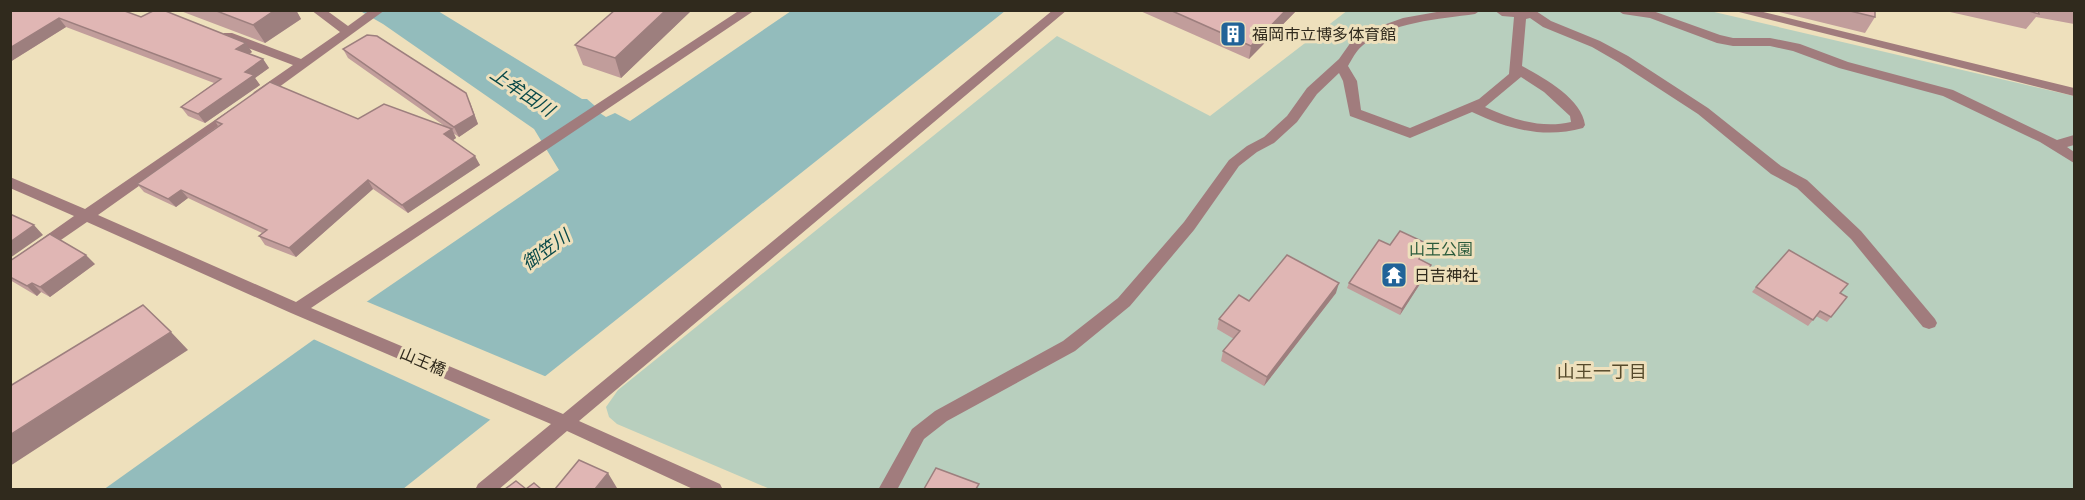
<svg xmlns="http://www.w3.org/2000/svg" width="2085" height="500" font-family="Lato,'Noto Sans JP',sans-serif">
	<style>
		.green { fill: #b8cfbe }
		.water { fill: #93bcbc }
		.pier { fill: #eee0bc }
		.lines { fill: none; stroke-linecap: round; stroke-linejoin: round }
		.minor { fill: #a17c7d; fill-rule: evenodd }
		.wall { fill: #c19d9b }
		.shaded-wall { fill: #9d7f7e }
		.building { fill: #e0b6b4; stroke: #9d7f7e; stroke-width: 1.5 }
		.labels { text-anchor: middle; stroke-width: 6; stroke-linejoin: round; paint-order: stroke }
		.poi-label { font-size: 16px; fill: #302a1d; stroke: #eee0bc; text-anchor: start }
		.park-label { font-size: 16px; fill: #2b5b3c; stroke: #eee0bc }
		.street-label { font-size: 16px; fill: #302a1d; stroke: #eee0bc }
		.water-label { font-size: 18px; font-style: italic; fill: #094949; stroke: #eee0bc }
		.neighbourhood-label { font-size: 18px; fill: #564a2b; stroke: #eee0bc }
	</style>
	<rect width="100%" height="100%" fill="#eee0bc"/>
	<path class="green" d="M1348 10 1710 11 2074 96V489H770L617 424 609 417 606 407 618 390 1057 36 1210 116Z"/>
	<path class="water" d="M353 11H438L582 99H587L595 106 592 108 606 117 615 113 630 121 791 11H1005L403 489 103 490 372 298 559 170 534 129 383 24 362 12Z"/>
	<path class="pier" d="M363 300 547 377 493 421 311 338Z"/>
	<g class="lines">
		<path class="minor" d="M311 10H326L348 26 370 10H385L264 98H254L252 95 254 92 293 65 224 39 222 36 224 33H232L301 59 340 32Z
			M740 10H755L311 308 563 414 1053 10H1067L579 421 720 484 723 490H695L567 431 498 490H475L478 484 551 424 291 313 87 222 10 275V261L74 216 10 188V177L85 209 234 107 241 112 239 115 98 215 296 302Z
			M1448 10H1481L1475 14C1441 19 1388 22 1362 46 1356 51 1352 59 1348 66L1357 81 1361 110 1410 128 1479 99 1509 74 1514 17 1502 16 1494 10 1536 11 1551 21 1600 41 1628 56 1708 108 1781 166 1807 180 1861 231 1935 319 1937 323 1935 327 1929 329 1923 327 1851 239 1797 188 1771 174 1698 114 1618 62 1592 47 1543 27 1530 18 1526 19 1522 66C1544 78 1582 99 1585 125L1583 128C1544 139 1508 129 1472 112L1410 138 1350 116 1343 81 1339 73 1317 94 1297 122 1274 143 1257 152 1239 166 1194 230 1130 306 1075 351 947 421 924 439 897 490H878L912 429 935 411 1063 341 1118 298 1184 222 1229 160 1247 146 1264 137 1287 116 1307 88 1339 59 1351 42 1364 32 1403 18ZM1521 77 1544 92 1570 116 1571 122C1541 129 1511 119 1485 107Z
			M1617 10 1653 11 1720 35 1733 38H1770L1800 44 1848 62 1953 90 2057 140 2074 135V145L2067 147 2074 152V163L2040 142 1943 96 1839 68 1793 51 1770 46H1733L1717 43 1650 18 1623 14Z
			M1731 10H1755L2074 88V96Z"/>
	</g>
	<path class="wall" d="M10 10 141 17 252 52 249 54 263 59 269 68 255 78 260 85 205 123 188 116 181 107 214 83 66 27 10 62Z
		M178 10H296L301 19 265 43Z
		M615 10H692L621 78 583 65 575 45Z
		M1138 10H1297L1249 59Z
		M1771 10H1875V17L1865 33Z
		M1950 10H2074V24L2036 17 2026 29 1950 12Z
		M343 49 470 102 478 124 459 137 453 133 456 138 453 140 480 165 408 213 373 189 296 257 265 245 259 236 262 233 188 198 176 207 144 192 137 184 218 126 215 121 358 119 446 127 348 58Z
		M1428 244 1426 250 1420 259 1431 265 1429 270 1400 315 1347 288 1349 283 1390 245Z
		M10 261 95 264 50 297 41 292 37 296 10 280Z
		M1756 287 1847 297 1827 322 1816 316 1808 326 1752 292Z
		M1336 293 1264 386 1221 361 1223 351 1234 339 1217 329 1219 319 1249 301Z"/>
	<path class="shaded-wall" d="M275 10H296L301 19 265 43 253 25Z
		M666 10H692L621 78 615 58Z
		M1286 10H1297L1249 59 1251 46Z
		M59 18 66 27 10 62V48Z
		M246 43 252 52 243 58 236 49Z
		M263 59 269 68 255 78 260 85 205 123 198 114 245 72Z
		M466 93 478 124 459 137 454 127Z
		M452 129 456 138 449 143 444 134Z
		M475 156 480 165 408 213 402 205Z
		M368 180 373 189 296 257 289 248Z
		M181 190 188 198 176 207 168 199Z
		M34 225 43 235 10 258V242Z
		M86 255 95 264 50 297 40 287Z
		M1431 265 1429 270 1400 315 1402 309Z
		M32 283 41 292 37 296 27 286Z
		M1339 283 1336 293 1264 386 1267 377Z
		M171 332 188 350 10 466V435Z
		M608 473 617 488 615 489H595Z"/>
	<path class="building" d="M10 10H122L141 17 155 10H163L246 43 236 49 263 59 245 72 254 75 198 114 181 107 221 79 59 18 10 48Z
		M214 10H275L253 25Z
		M615 10H666L615 58 575 45Z
		M1170 10H1286L1251 46Z
		M1846 10H1875V17Z
		M2025 10H2038L2039 14Z
		M367 35 377 36 466 93 474 115 454 127 343 49Z
		M270 82 358 119 384 104 452 129 444 134 475 156 402 205 368 180 289 248 259 236 267 230 181 190 168 199 137 184 222 124 215 121Z
		M10 214 34 225 10 242Z
		M1400 231 1428 244 1419 259 1431 265 1402 309 1349 283 1379 240 1390 245Z
		M50 234 86 255 40 287 32 283 27 286 10 277V261Z
		M1789 250 1848 284 1840 293 1847 297 1831 317 1820 311 1813 320 1756 287Z
		M1287 255 1339 283 1267 377 1223 351 1240 331 1219 319 1239 295 1249 301Z
		M143 305 171 332 10 435V386Z
		M579 460 608 473 595 489H555Z
		M936 468 979 484 976 489H924Z
		M516 481 526 489H505Z
		M534 483 541 489H526Z"/>
	<defs>
		<symbol id="building-square" viewBox="-11 -11 22 22"><rect x="-9" y="-9" width="18" height="18" rx="4" fill="#216398" stroke="#eee0bc"/><path d="M-4-6H4V6H1V3H-1V6H-4ZM-2.5-4.3h1.7v1.8h-1.7ZM.8-4.3h1.7v1.8H.8ZM-2.5-1h1.7V.8h-1.7ZM.8-1h1.7V.8H.8Z" fill="#fff"/></symbol>
		<symbol id="temple-square" viewBox="-11 -11 22 22"><rect x="-9" y="-9" width="18" height="18" rx="4" fill="#216398" stroke="#eee0bc"/><path d="M0-6L5-2H3V0L6.5 2.5H4V6H1.5V3h-3V6H-4V2.5H-6.5L-3 0V-2H-5Z" fill="#fff"/></symbol>
	</defs>
	<g fill-rule="evenodd">
		<use href="#building-square" x="1218" y="19" width="30" height="30"/>
		<use href="#temple-square" x="1379" y="260" width="30" height="30"/>
	</g>
	<g class="labels">
		<g class="poi-label">
			<text x="1252" y="40">福岡市立博多体育館</text>
			<text x="1414" y="281">日吉神社</text>
		</g>
		<g class="park-label">
			<text x="1441" y="255">山王公園</text>
		</g>
		<g class="street-label">
			<text transform="translate(423 361) rotate(23)" y="6">山王橋</text>
		</g>
		<g class="water-label">
			<text transform="translate(522 92) rotate(34)" y="6">上牟田川</text>
			<text transform="translate(546 250) rotate(-36)" y="6">御笠川</text>
		</g>
		<g class="neighbourhood-label">
			<text x="1602" y="378">山王一丁目</text>
		</g>
	</g>
	<rect width="2085" height="500" fill="none" stroke="#302a1d" stroke-width="24"/>
</svg>
